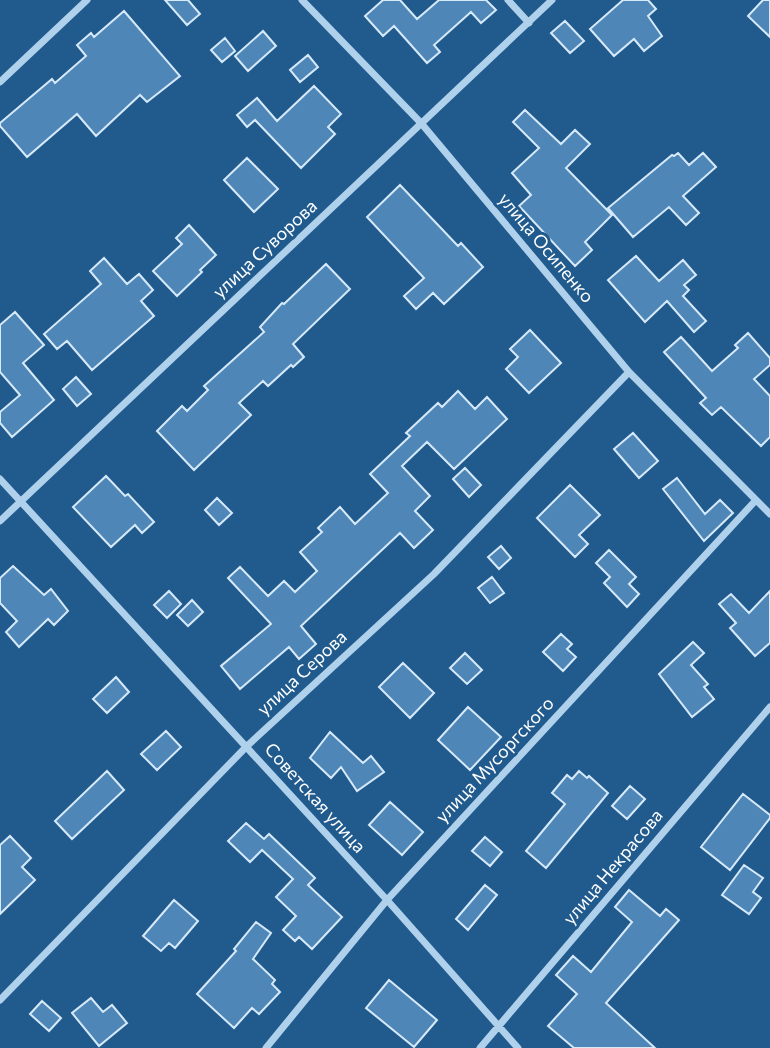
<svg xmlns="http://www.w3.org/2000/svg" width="770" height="1048" font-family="Commissioner,sans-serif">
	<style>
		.building { fill: #4e87b7; stroke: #d6e9f9; stroke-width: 2 }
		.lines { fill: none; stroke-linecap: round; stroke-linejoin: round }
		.street { stroke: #b0d1ec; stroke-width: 7 }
		.labels { text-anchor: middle; stroke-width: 6; stroke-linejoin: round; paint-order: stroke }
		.street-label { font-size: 18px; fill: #fff; stroke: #215b8e }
	</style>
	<rect width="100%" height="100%" fill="#215b8e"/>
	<path class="building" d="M165 0H188L200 14 187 25Z
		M383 0H400L417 19 439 0H486L496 10 481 23 471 12 434 45 440 52 427 63 394 26 383 36 365 16Z
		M623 0H648L656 9 648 16 662 36 644 51 634 39 614 56 590 29Z
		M763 0H770V37L748 16Z
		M124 11 180 76 147 102 140 95 96 136 77 114 27 157 0 126V123L52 79 55 83 86 56 77 45 91 33 94 37Z
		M565 21 584 41 570 53 551 33Z
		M263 31 276 46 248 71 235 56Z
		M225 38 235 51 222 62 211 50Z
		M308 55 318 67 300 82 290 70Z
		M314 86 341 114 328 127 335 134 301 168 255 120 247 127 237 115 257 98 277 121Z
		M525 110 561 144 575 130 590 144 566 168 612 215 585 242 592 250 575 266 519 206 531 195 512 173 539 148 513 122Z
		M678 153 689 165 703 153 716 167 683 196 699 213 686 225 669 207 633 237 608 208 672 155 674 156Z
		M247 158 278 189 254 212 224 180Z
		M400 185 458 246 461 243 483 267 444 304 433 293 416 309 404 296 424 278 367 217Z
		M189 225 216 255 200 270 202 272 177 296 153 271 182 244 176 238Z
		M636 256 659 281 683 260 696 275 684 285 689 290 683 296 706 321 694 332 667 301 645 322 608 280Z
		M104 258 127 284 139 274 153 290 141 301 154 316 92 370 67 341 57 349 44 334 101 284 90 271Z
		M326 264 350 289 293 344 304 357 293 367 291 365 268 386 263 381 239 403 251 415 194 470 157 431 182 406 187 411 208 390 204 386 264 332 260 327 282 303 284 304Z
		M15 312 44 345 23 363 54 400 12 437 0 423V412L20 395 0 372V325Z
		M530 330 561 363 529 393 506 369 518 357 510 349Z
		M748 333 770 358V365L754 379 770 396V437L761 446 721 407 712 415 700 403 706 398 664 352 681 337 712 371 738 348 735 345Z
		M76 377 91 394 77 406 63 389Z
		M458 391 475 409 487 397 507 419 454 469 427 442 402 466 430 496 415 511 433 530 414 548 400 533 301 626 316 644 299 659 289 647 240 689 221 666 271 624 228 578 240 567 268 596 284 581 295 592 317 571 300 552 322 532 318 528 340 507 355 524 388 493 370 474 410 436 406 433 438 403 442 407Z
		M633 433 658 461 639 478 614 449Z
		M465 468 481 485 469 497 453 479Z
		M106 476 125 496 128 494 154 522 142 533 135 525 111 547 73 507Z
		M677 478 705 514 720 500 733 513 704 541 663 489Z
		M570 485 600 515 579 535 588 544 575 557 537 518Z
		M217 498 232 513 219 525 205 510Z
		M501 546 511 558 499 569 488 557Z
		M609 550 636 577 629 584 639 594 627 607 604 583 610 577 596 563Z
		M13 566 44 595 51 589 68 611 54 625 48 619 19 647 6 632 17 621 0 603V578Z
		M492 577 504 593 490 603 478 588Z
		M169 591 181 604 167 618 154 605Z
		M770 591V643L755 656 730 628 736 623 719 604 731 594 749 613Z
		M192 600 203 612 188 626 177 615Z
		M561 634 572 644 567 649 576 657 563 671 543 652Z
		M693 642 704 653 691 665 708 684 704 687 714 699 692 717 659 674Z
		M465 653 482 670 467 684 450 668Z
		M403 663 434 693 410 718 379 687Z
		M116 677 129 692 107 713 93 699Z
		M468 707 501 737 470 770 438 740Z
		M166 731 181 747 157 770 141 754Z
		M330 732 363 763 371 756 384 772 357 791 341 767 331 778 310 758Z
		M107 771 124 790 72 839 55 821Z
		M579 771 587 778 589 776 608 793 546 868 526 851 565 804 552 793 567 775 572 779Z
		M630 786 645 799 627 819 612 806Z
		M743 794 770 815V818L730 870 701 847Z
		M390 802 423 832 402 855 369 825Z
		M246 823 264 839 269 834 315 878 308 885 342 917 312 949 299 937 295 941 283 930 296 916 276 897 293 879 262 850 250 862 228 841Z
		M10 836 31 858 22 867 35 880 0 914V845Z
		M485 837 502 852 490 866 472 851Z
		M744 865 763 878 753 892 761 898 749 914 722 895Z
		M485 885 497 895 468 930 456 919Z
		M629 890 660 916 666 909 679 920 606 1003 655 1048H574L548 1026 577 994 556 975 573 956 591 972 632 922 615 907Z
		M174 900 198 921 175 948 169 943 161 951 143 936Z
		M256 922 271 933 253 959 275 980 272 984 280 992 259 1014 252 1008 234 1028 197 994 236 951 234 949Z
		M389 980 437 1020 414 1047 366 1008Z
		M91 998 103 1012 112 1005 127 1023 99 1046 72 1013Z
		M42 1001 61 1018 49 1031 30 1014Z"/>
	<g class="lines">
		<path class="street" d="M302 0 421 123 629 372 770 514
			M508 0 529 23
			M0 82 87 0
			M0 479 387 900 518 1048
			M0 521 552 0
			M0 1000 247 746 434 574 629 372
			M266 1048 387 900 756 500
			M480 1048 770 707"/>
	</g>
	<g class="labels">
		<g class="street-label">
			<text transform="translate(546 248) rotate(50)" y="6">улица Осипенко</text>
			<text transform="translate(265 249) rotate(-43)" y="6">улица Суворова</text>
			<text transform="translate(302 673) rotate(-43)" y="6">улица Серова</text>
			<text transform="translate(495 760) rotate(-47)" y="6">улица Мусоргского</text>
			<text transform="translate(315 798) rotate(48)" y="6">Советская улица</text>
			<text transform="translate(613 867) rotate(-50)" y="6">улица Некрасова</text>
		</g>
	</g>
</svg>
